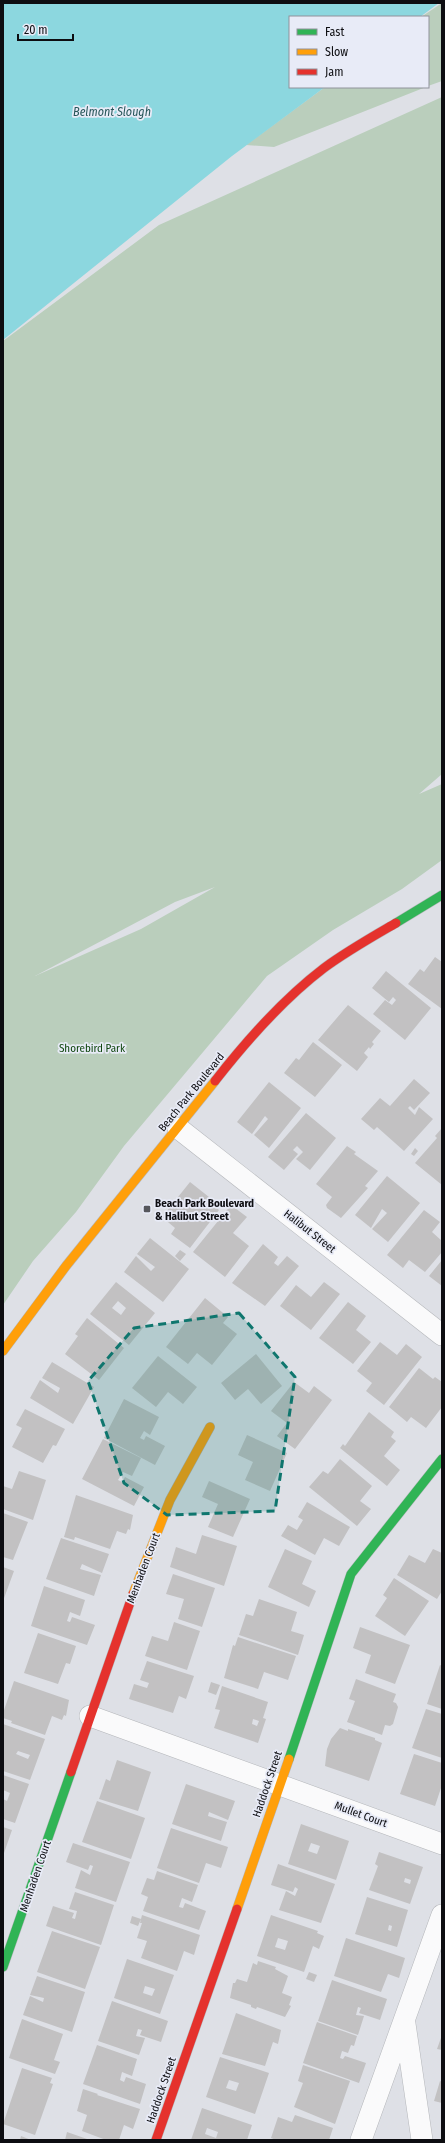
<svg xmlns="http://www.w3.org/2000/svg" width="445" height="2143" font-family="'Fira Sans Condensed',sans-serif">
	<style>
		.green { fill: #bacebc; fill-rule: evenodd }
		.water { fill: #8cd7df }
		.building { fill: #c2c1c2; fill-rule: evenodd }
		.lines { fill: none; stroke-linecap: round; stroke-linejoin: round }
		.street-casing { stroke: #b4b6ba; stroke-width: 22 }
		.fast-casing { stroke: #b4b6ba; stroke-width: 10 }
		.slow-casing { stroke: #b4b6ba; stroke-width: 10 }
		.jam-casing { stroke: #b4b6ba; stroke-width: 10 }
		.street { stroke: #fafafb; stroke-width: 21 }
		.fast { stroke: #30b455; stroke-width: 9 }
		.slow { stroke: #ff9f0a; stroke-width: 9 }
		.jam { stroke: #e5322d; stroke-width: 9 }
		.marked { fill: #0f766e; fill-opacity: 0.2; stroke: #0f766e; stroke-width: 3; stroke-dasharray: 8 5; stroke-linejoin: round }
		.poi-dot { fill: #56575c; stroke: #e8ebf7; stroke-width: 1.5 }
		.labels { text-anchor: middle; stroke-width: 3.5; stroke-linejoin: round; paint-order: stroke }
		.park-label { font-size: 11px; fill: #0e460d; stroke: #e8ebf7 }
		.street-label { font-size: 11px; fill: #0d0d11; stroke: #e8ebf7 }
		.poi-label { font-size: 11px; font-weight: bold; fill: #0d0d11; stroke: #e8ebf7; text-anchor: start }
		.water-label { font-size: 12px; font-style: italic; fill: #265559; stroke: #e8ebf7 }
	</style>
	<rect width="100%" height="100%" fill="#dee0e6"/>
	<path class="green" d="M442 3V81L428 86V17H421Z
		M325 87H426L274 147 246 145Z
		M442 97V774L419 794 442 784V860L402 889 333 930 267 976 124 1146 76 1212 33 1261 3 1305V341L159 225ZM215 887 141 929 35 976 175 902Z"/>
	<path class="water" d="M3 3H439L420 17H290V87H325L232 156 3 340Z"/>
	<path class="building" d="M435 957 442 962V1009L408 984 420 969 424 972Z
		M386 971 431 1008 405 1040 373 1014 385 1000 392 1005 396 1000 393 997 389 1002 372 988Z
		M348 1005 381 1031 372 1042 374 1044 370 1049 369 1047 364 1053 368 1057 357 1071 318 1040Z
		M313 1042 342 1065 315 1097 284 1073 296 1058 299 1060Z
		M414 1079 430 1093 414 1110 410 1106 408 1108 415 1115 419 1107 433 1119 404 1151 377 1127 374 1130 361 1119 380 1098 390 1106Z
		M269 1082 301 1108 269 1148 254 1135 268 1119 265 1116 252 1134 237 1122Z
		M306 1113 336 1138 310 1170 296 1159 303 1152 297 1146 293 1150 298 1154 284 1170 268 1157Z
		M442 1128V1185L415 1163 437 1138 435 1136Z
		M347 1146 356 1152 354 1154 378 1171 365 1186 368 1188 341 1218 327 1208 326 1205 332 1197 316 1184Z
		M415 1148 418 1151 414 1156 411 1154Z
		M387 1176 420 1203 388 1242 372 1229 387 1213 382 1209 371 1228 355 1215Z
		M190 1182 209 1197 207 1200 219 1210 190 1248 171 1234 175 1228 162 1217Z
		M231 1205 247 1217 233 1233 249 1246 225 1277 193 1252Z
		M424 1210 440 1222 432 1232 442 1241V1252L425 1272 409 1260 403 1268 387 1255Z
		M150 1238 189 1269 163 1302 124 1272 136 1256 151 1271 155 1267 137 1254Z
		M263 1244 278 1257 274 1263 278 1266 287 1256 299 1266 265 1306 232 1283Z
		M180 1250 186 1254 180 1261 175 1256Z
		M442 1260V1286L429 1276Z
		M116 1282 155 1313 129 1345 90 1314ZM118 1301 126 1308 121 1315 112 1308Z
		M324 1282 340 1294 311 1330 280 1306 296 1285 311 1297Z
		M205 1298 228 1317 223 1323 237 1334 212 1365 197 1353 188 1364 166 1347Z
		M348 1302 366 1316 356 1330 371 1342 353 1364 319 1338Z
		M87 1318 124 1348 99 1380 65 1354 78 1336 75 1334Z
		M380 1342 397 1355 406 1344 422 1357 384 1405 366 1391 372 1383 357 1371Z
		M256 1354 282 1386 261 1404 248 1389 235 1400 221 1383Z
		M158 1356 197 1387 183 1404 168 1392 156 1407 132 1388Z
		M52 1362 94 1387 73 1424 30 1398 40 1380 58 1393 60 1388 42 1378Z
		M419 1368 433 1379 435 1377 442 1382V1407L426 1428 411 1417 407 1422 389 1407Z
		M294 1382 309 1393 314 1386 332 1400 295 1449 277 1436 287 1423 271 1411Z
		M124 1399 159 1417 150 1435 144 1431 140 1438 144 1440 146 1436 165 1446 155 1465 104 1438Z
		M25 1409 65 1429 56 1446 53 1445 43 1463 12 1447 22 1428 16 1425Z
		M369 1412 394 1432 391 1437 396 1441 384 1456 400 1470 387 1486 340 1448 343 1444 345 1446Z
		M247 1435 287 1453 270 1491 245 1480 253 1462 238 1455Z
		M103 1439 141 1458 132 1476 123 1472 118 1480 122 1482 125 1477 144 1487 134 1506 82 1479Z
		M340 1459 372 1486 360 1501 371 1509 357 1526 309 1487 323 1471 328 1474Z
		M19 1471 46 1480 33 1520 3 1509V1486L12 1489Z
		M209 1481 250 1499 233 1537 208 1527 218 1504 202 1497Z
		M76 1495 133 1515 130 1530 128 1529 126 1534 117 1531 110 1549 75 1537 74 1540 64 1537Z
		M307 1502 350 1527 339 1546 324 1538 315 1555 281 1536 288 1525 297 1530 303 1520 298 1517Z
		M3 1513 28 1522 13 1560 3 1557Z
		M202 1535 237 1546 224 1586 170 1567 176 1547 196 1554Z
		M61 1538 109 1554 102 1573 82 1564 80 1569 101 1575 94 1596 46 1579Z
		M285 1549 312 1561 302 1584 316 1591 309 1607 268 1587Z
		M433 1549 442 1553V1591L437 1599 397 1575 409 1555 425 1563Z
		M3 1567 14 1571 3 1601Z
		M173 1574 215 1588 202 1627 178 1619 184 1599 166 1594Z
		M394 1578 429 1601 405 1636 375 1616 387 1598 383 1595Z
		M44 1586 85 1600 80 1616 70 1612 67 1621 70 1622 72 1617 95 1625 87 1645 31 1626Z
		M259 1599 297 1612 291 1631 304 1635 298 1655 239 1635 246 1614 253 1616Z
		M174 1622 200 1631 187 1670 145 1656 152 1636 168 1641Z
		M360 1627 410 1645 395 1684 365 1673 371 1655 353 1648Z
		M38 1633 76 1646 70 1664 66 1663 58 1684 24 1673Z
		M238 1637 296 1656 288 1680 264 1672 258 1689 224 1678 233 1645 235 1646Z
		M147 1661 194 1676 186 1699 179 1696 173 1713 129 1699 134 1684 147 1688 149 1683 140 1680Z
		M440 1665 442 1666V1709L427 1704Z
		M356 1679 396 1694 393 1702 396 1703 398 1707 393 1724 390 1726 385 1725 382 1735 347 1722 355 1701 349 1699Z
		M14 1681 69 1700 66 1716 64 1715 62 1720 52 1716 45 1735 11 1723 12 1721 3 1718V1713Z
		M211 1682 220 1685 216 1695 208 1692Z
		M222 1686 268 1702 263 1718 266 1719 258 1743 214 1728 220 1710 215 1709ZM253 1719 259 1721 257 1726 252 1724Z
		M426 1709 442 1714V1758L412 1748Z
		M3 1724 45 1739 30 1780 3 1771ZM18 1751 30 1755 28 1759 16 1754Z
		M340 1728 348 1731V1729L375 1738V1740L382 1743 369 1781 325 1766 327 1749 331 1739Z
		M414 1754 442 1763V1785L435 1806 400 1794Z
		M117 1760 151 1772 138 1811 99 1799 106 1779 110 1781Z
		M3 1775 29 1784 15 1823 3 1819V1799L7 1801 10 1793 3 1790Z
		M186 1784 235 1801 228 1820 209 1812 208 1816 227 1822 221 1841 172 1824Z
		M97 1801 145 1818 131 1859 82 1842Z
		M301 1824 349 1841 336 1880 288 1864ZM311 1843 320 1846 317 1854 308 1851Z
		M3 1827 12 1830 3 1856Z
		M171 1828 228 1847 221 1868 206 1863 199 1883 157 1868Z
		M73 1843 130 1862 116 1902 75 1888 81 1870 90 1875 93 1866 90 1865 88 1870 66 1862Z
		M379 1852 423 1867 410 1904 369 1890 378 1866 375 1864ZM405 1878 411 1880 410 1884 404 1882Z
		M278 1864 335 1884 321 1923 279 1910 286 1891 295 1896 298 1889 295 1887 293 1892 271 1885Z
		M157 1871 198 1885 192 1902 182 1898 179 1907 183 1908 185 1903 206 1911 199 1930 143 1911 148 1897 141 1894 147 1878 154 1880Z
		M75 1892 114 1905 101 1945 46 1926 53 1906 74 1913 72 1918 75 1919 77 1911 69 1909Z
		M367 1897 408 1910 397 1947 355 1934ZM389 1925 392 1926 391 1931 388 1930Z
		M142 1915 200 1935 194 1955 184 1951 177 1971 141 1958 147 1941 137 1938 142 1923H140Z
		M271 1915 318 1931 317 1933 324 1936 319 1949 313 1946 304 1972 257 1956ZM278 1938 288 1941 285 1950 275 1947Z
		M132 1916 141 1919 138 1926 130 1923Z
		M52 1931 100 1947 85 1989 37 1972Z
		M346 1938 405 1958 399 1978 388 1974 381 1992 334 1976Z
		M127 1959 174 1975 160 2014 114 1998ZM145 1986 155 1989 152 1996 143 1993Z
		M258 1961 276 1967 275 1969 288 1976 282 1993 292 1997 289 2005 291 2006 285 2017 257 2007 256 2009 251 2007V2005L230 1998 233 1983H235L237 1979 247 1982 253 1963 257 1965Z
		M309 1972 317 1975 314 1982 306 1979Z
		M37 1976 85 1992 72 2032 23 2015 30 1996 43 2002 44 1998 30 1995Z
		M332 1980 387 1999 380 2020 359 2013 361 2008 358 2007 356 2015 364 2016 358 2035 318 2021Z
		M112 2001 168 2021 161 2042 140 2035 142 2030 138 2029 136 2036 145 2038 139 2055 98 2041Z
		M236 2013 281 2030 278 2044 273 2042 265 2066 222 2054Z
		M22 2019 63 2034 54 2060 60 2062 55 2074 9 2058Z
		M317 2022 357 2036 354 2046 351 2045 348 2053 342 2051 340 2058 343 2059 345 2056 366 2063 359 2083 303 2063Z
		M442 2035V2050L437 2049Z
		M97 2045 137 2059 132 2076 122 2072 120 2080 124 2082 126 2077 146 2084 140 2104 83 2084Z
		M220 2057 269 2073 255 2114 206 2097ZM229 2080 239 2083 236 2091 226 2088Z
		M303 2065 350 2081 335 2124 294 2107 303 2083 298 2081Z
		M22 2068 52 2078 50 2083 53 2084 35 2135 3 2124Z
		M440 2081 442 2082V2103L434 2101Z
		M83 2089 98 2094 97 2095 140 2109 133 2129 124 2125 119 2140H106L82 2131 87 2115 77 2111Z
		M202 2108 252 2125 247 2140H191ZM207 2128 218 2132 216 2138 205 2134Z
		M295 2115 333 2128 329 2140H276L271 2138 278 2117 292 2122Z
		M67 2132 90 2140H65Z
		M21 2136 31 2140H20Z"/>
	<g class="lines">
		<defs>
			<path id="street" d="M178 1128 442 1335
				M90 1716 442 1844
				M405 2024 422 2140
				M361 2140 442 1915"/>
			<path id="fast" d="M396 923 442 895
				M289 1759 351 1574 442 1459
				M3 1967 71 1772"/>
			<path id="slow" d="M3 1351 66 1266 215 1081
				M133 1594 170 1500 210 1427
				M237 1909 289 1759"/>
			<path id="jam" d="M215 1081C247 1040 282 1000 324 968 347 951 372 937 396 923
				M71 1772 133 1594
				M156 2140 237 1909"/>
		</defs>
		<use href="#street" class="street-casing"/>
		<use href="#fast" class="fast-casing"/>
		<use href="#slow" class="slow-casing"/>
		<use href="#jam" class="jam-casing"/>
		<use href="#street" class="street"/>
		<use href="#fast" class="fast"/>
		<use href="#slow" class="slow"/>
		<use href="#jam" class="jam"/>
	</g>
	<path class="marked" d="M239 1313 295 1377 275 1511 167 1515 124 1483 88 1381 134 1328Z"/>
	<rect class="poi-dot" x="143" y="1205" width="8" height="8" rx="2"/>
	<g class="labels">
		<g class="park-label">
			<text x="92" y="1052">Shorebird Park</text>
		</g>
		<g class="street-label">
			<text transform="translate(191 1092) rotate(-51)" y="4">Beach Park Boulevard</text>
			<text transform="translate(310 1231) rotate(38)" y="4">Halibut Street</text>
			<text transform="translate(143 1568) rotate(-69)" y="4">Menhaden Court</text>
			<text transform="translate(267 1784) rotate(-71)" y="4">Haddock Street</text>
			<text transform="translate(361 1814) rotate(20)" y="4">Mullet Court</text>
			<text transform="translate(35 1876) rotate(-71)" y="4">Menhaden Court</text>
			<text transform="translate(161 2090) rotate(-71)" y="4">Haddock Street</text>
		</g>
		<g class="poi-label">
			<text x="155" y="1207">Beach Park Boulevard<tspan x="155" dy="13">&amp; Halibut Street</tspan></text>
		</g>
		<g class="water-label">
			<text x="112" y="116">Belmont Slough</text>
		</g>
	</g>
	<rect width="445" height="2143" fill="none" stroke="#0d0d11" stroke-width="8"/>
	<rect x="289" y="16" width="140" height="72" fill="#e8ebf7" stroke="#90929b"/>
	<rect x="297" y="29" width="20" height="6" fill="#30b455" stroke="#90929b"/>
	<text x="325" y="36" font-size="12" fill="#0d0d11">Fast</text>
	<rect x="297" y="49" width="20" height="6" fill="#ff9f0a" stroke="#90929b"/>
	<text x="325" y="56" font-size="12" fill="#0d0d11">Slow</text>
	<rect x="297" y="69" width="20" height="6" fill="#e5322d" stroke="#90929b"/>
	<text x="325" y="76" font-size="12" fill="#0d0d11">Jam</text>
	<path d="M18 34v6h55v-6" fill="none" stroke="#0d0d11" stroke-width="2"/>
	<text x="24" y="34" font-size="12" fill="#0d0d11" stroke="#e8ebf7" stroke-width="3" paint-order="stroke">20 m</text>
</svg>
